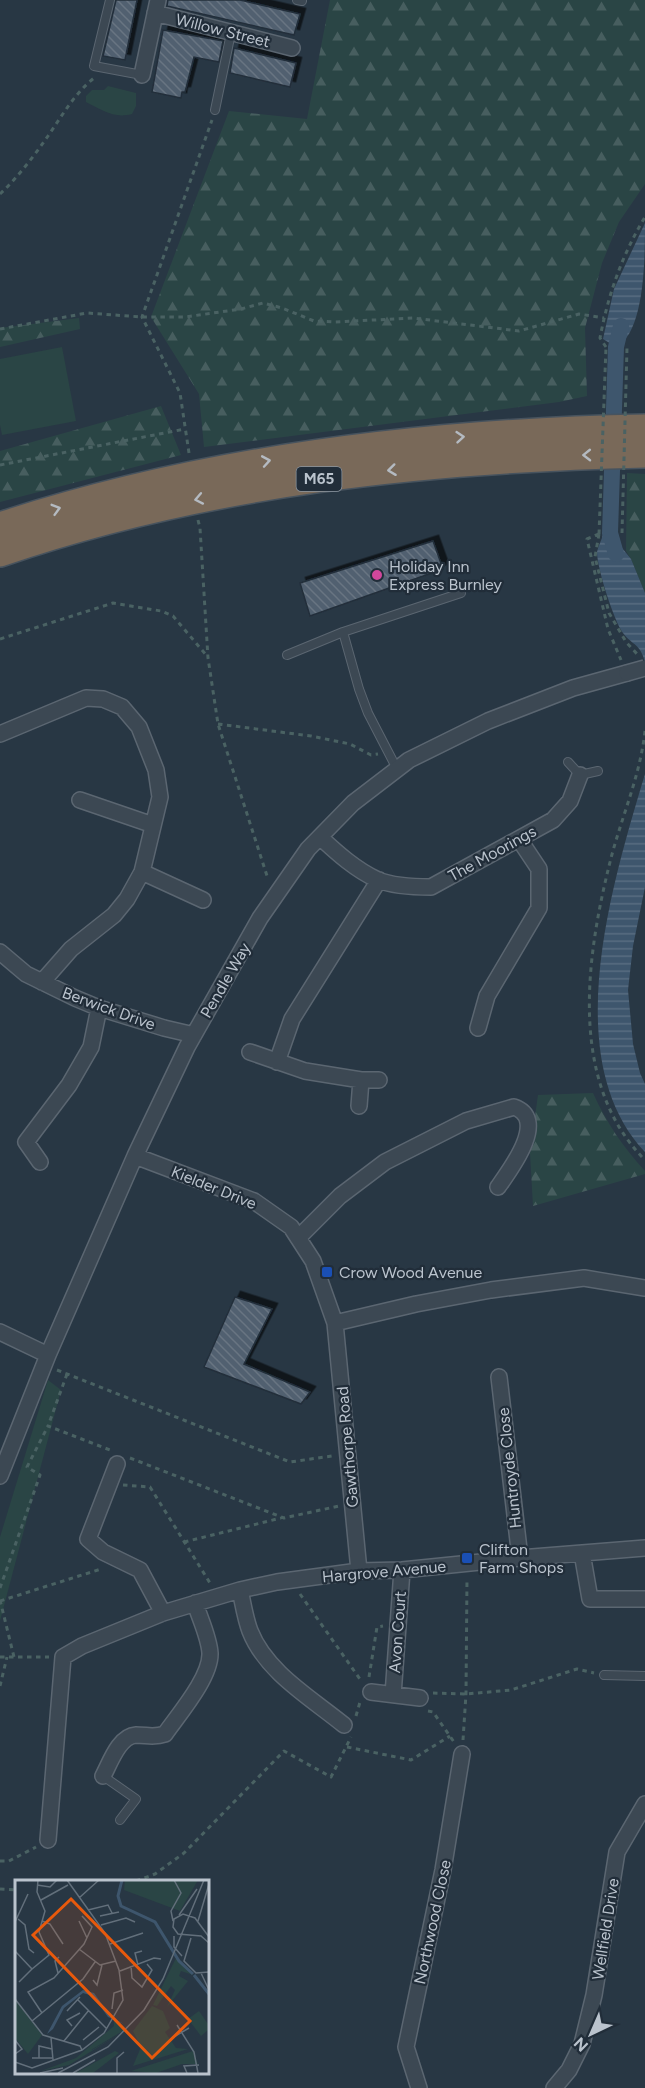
<svg xmlns="http://www.w3.org/2000/svg" width="645" height="2088" font-family="Figtree,sans-serif">
	<style>
		.green { fill: #2a4545 }
		.forest { fill: url(#forest-firs) }
		.water { fill: url(#water-rules) }
		.lines { fill: none; stroke-linecap: round; stroke-linejoin: round }
		.canal { stroke: #3e566d; stroke-width: 16 }
		.building { fill: url(#building-back-hatch); stroke: #232f3b; stroke-width: 1.5; filter: url(#shadow) }
		.lane-casing { stroke: #5b6671; stroke-width: 10 }
		.street-casing { stroke: #5b6671; stroke-width: 18 }
		.highway-casing { stroke: #47535e; stroke-width: 30 }
		.path { stroke: #4a6263; stroke-width: 3; stroke-dasharray: 4.5 4.5; stroke-linecap: butt }
		.lane { stroke: #3c4853; stroke-width: 8 }
		.street { stroke: #3c4853; stroke-width: 15 }
		.highway { stroke: #796959; stroke-width: 27 }
		.street-bridge-casing { stroke: #5b6671; stroke-width: 18; stroke-linecap: butt }
		.path-bridge { stroke: #4a6263; stroke-width: 3; stroke-dasharray: 4.5 4.5; stroke-linecap: butt }
		.street-bridge { stroke: #3c4853; stroke-width: 15 }
		.oneway { stroke: #b4bac1 }
		.hotel-dot { fill: #d1479c; stroke: #212d39; stroke-width: 2 }
		.transit-dot { fill: #1a4fb4; stroke: #212d39; stroke-width: 2 }
		.labels { text-anchor: middle; stroke-width: 4.5; stroke-linejoin: round; paint-order: stroke }
		.shield { fill: #212d39; stroke: #8c96a1; stroke-width: 1.5 }
		.shield-label { font-size: 15px; font-weight: bold; fill: #bac3cd }
		.street-label { font-size: 16px; fill: #bac3cd; stroke: #212d39 }
		.poi-label { font-size: 16px; fill: #bac3cd; stroke: #212d39; text-anchor: start }
		.inset-river { fill: none; stroke: #3e566d; stroke-width: 3 }
		.inset-road { fill: none; stroke: #626f7b; stroke-width: 1.5 }
		.view { fill: #e8590c; fill-opacity: 0.15; stroke: #e8590c; stroke-width: 3 }
		.inset-edge { fill: none; stroke: #bac3cd; stroke-width: 3 }
	</style>
	<defs>
		<pattern id="forest-firs" width="22" height="20" patternUnits="userSpaceOnUse" patternTransform="scale(1.5)"><rect width="22" height="20" fill="#2a4545"/><path d="M5 1l3.5 6h-7zM16 11l3.5 6h-7z" fill="#475e5f"/></pattern>
		<pattern id="water-rules" width="6" height="5" patternUnits="userSpaceOnUse" patternTransform="scale(1.5)"><rect width="6" height="5" fill="#3e566d"/><path d="M0 2.5h6" fill="none" stroke="#586d81"/></pattern>
		<pattern id="building-back-hatch" width="6" height="6" patternUnits="userSpaceOnUse" patternTransform="scale(1.5)"><rect width="6" height="6" fill="#51606f"/><path d="M-1 5l2 2M0 0l6 6M5-1l2 2" fill="none" stroke="#687582"/></pattern>
		<filter id="shadow"><feDropShadow dx="5.5" dy="-5.5" stdDeviation="0" flood-color="#0009"/></filter>
	</defs>
	<rect width="100%" height="100%" fill="#283744"/>
	<path class="green" d="M108 86 136 93V106L132 114C114 119 102 110 86 102V96L92 90H104Z
		M62 347 76 421 2 435 0 425V359Z
		M48 1380 61 1390 0 1621V1537Z"/>
	<path class="forest" d="M330 0H645V184L619 222 602 263 585 328 587 396 559 402 204 447 199 394 151 317 229 111 307 119Z
		M79 318 80 329 0 347V328Z
		M161 406 181 455 0 502V451Z
		M627 473 645 474V593L631 559 626 551Z
		M593 1093C606 1122 623 1147 645 1171V1174L533 1206 530 1153 538 1095Z"/>
	<path class="water" d="M645 223C645 257 645 333 616 347L603 339 614 289Z
		M610 533 631 559 645 593V662C640 643 633 646 623 633 614 621 597 568 597 552 598 546 602 540 603 534Z
		M645 774V887L633 946 628 990 633 1044 640 1073 645 1084V1152C557 1059 613 881 645 774Z"/>
	<g class="lines">
		<path class="canal" d="M616 554 610 533 616 347 621 326"/>
	</g>
	<path class="building" d="M116 0H137L125 60 103 56Z
		M168 0H240L300 14 294 35 167 6Z
		M163 30 223 41 219 62 194 57 185 92H182L181 98 152 92Z
		M234 48 296 63 290 87 230 73Z
		M433 541 443 569 310 616 300 583Z
		M235 1297 272 1309 244 1364 310 1392 301 1404 204 1367Z"/>
	<g class="lines">
		<defs>
			<path id="lane" d="M110 0 94 66 142 75
				M297 0 302 1
				M215 110 231 33
				M343 632 461 593
				M287 655 343 632 359 689 368 713 397 769
				M568 762 580 775 598 771
				M604 1675 645 1676
				M103 1776 136 1799 120 1820"/>
			<path id="street" d="M155 13 292 48
				M142 75 158 0
				M0 734 86 698 103 699 122 707 139 727 156 770 160 797 142 872 127 899 114 915 71 949 42 982
				M80 800 153 825
				M320 837C337 853 356 870 378 880 393 886 414 887 431 887L553 820 570 801 580 775
				M142 872 203 900
				M0 952 26 974 75 998 99 1008 164 1028 194 1035
				M478 1028 487 996 539 908V869L519 839
				M250 1052 305 1071 361 1080 359 1106
				M277 1062 292 1019 379 880
				M361 1080H379
				M135 1156 254 1201 291 1227 313 1261 335 1323 359 1571
				M40 1162 26 1142 69 1085 91 1047 99 1008
				M298 1238 340 1196 385 1162 466 1121 514 1107C549 1119 510 1170 498 1187
				M335 1323 416 1304 491 1290 584 1278 645 1288
				M0 1332 48 1355
				M499 1377 520 1558
				M117 1464 88 1539 103 1552 140 1570 163 1613
				M0 1476 48 1355 135 1156 187 1047 260 918 308 849 353 803 409 760 488 721 573 688 627 673
				M582 1553 590 1599H645
				M240 1590C243 1603 245 1618 250 1631 266 1672 311 1698 344 1725
				M371 1692 420 1698
				M393 1695 402 1570
				M103 1776C110 1763 119 1736 136 1735 147 1735 154 1738 165 1734 179 1714 211 1677 210 1653 209 1637 200 1619 195 1603
				M48 1840 63 1657 82 1646 163 1613 240 1590 277 1582 359 1571 402 1570 520 1558 645 1548
				M419 2088 406 2047 443 1870 462 1754
				M554 2088 569 2070 582 2044 594 1995 617 1852 645 1804"/>
			<path id="highway" d="M0 526C207 458 427 432 645 428
				M0 553C207 482 427 459 645 454"/>
		</defs>
		<use href="#lane" class="lane-casing"/>
		<use href="#street" class="street-casing"/>
		<use href="#highway" class="highway-casing"/>
		<path class="path" d="M0 194C18 177 34 156 48 136 62 116 74 94 94 78
			M0 329 87 313 142 317H185L241 309 263 303 282 308 314 321 335 322 413 318 519 331 579 314 604 318
			M606 347 600 338C608 295 622 255 645 217
			M189 453 180 393 142 317 212 120
			M0 465 185 429
			M198 520 200 528 208 658 218 724 268 879
			M599 534 595 557 609 613 626 642 638 655
			M599 534 587 539 608 629 621 660
			M0 639 113 603 161 611 173 616 207 656
			M218 724 311 736 350 744 371 755 378 754
			M645 731C640 777 621 818 610 862 586 958 568 1083 645 1160
			M57 1370 290 1462 332 1456
			M67 1374 48 1426 110 1450
			M130 1458 284 1518 339 1506
			M123 1485 150 1487 210 1583
			M184 1542 281 1518
			M0 1588 40 1475 27 1467 48 1426
			M300 1594 362 1682
			M0 1600 14 1657
			M0 1601 101 1569
			M0 1657H49
			M369 1677 377 1627 383 1626
			M0 1686 7 1657
			M433 1693 466 1694 511 1690 577 1669 594 1673
			M428 1711 433 1712 454 1742
			M356 1716 360 1702
			M463 1740 466 1694 467 1578
			M347 1747 411 1760 450 1736
			M0 1861H9L36 1847
			M136 1881 155 1874 184 1853 284 1751 331 1777 351 1737
			M0 1889 16 1890"/>
		<use href="#lane" class="lane"/>
		<use href="#street" class="street"/>
		<use href="#highway" class="highway"/>
		<defs>
			<path id="street-bridge" d="M627 673 645 668"/>
		</defs>
		<use href="#street-bridge" class="street-bridge-casing"/>
		<path class="path-bridge" d="M622 533 627 348
			M599 534 606 347"/>
		<use href="#street-bridge" class="street-bridge"/>
	</g>
	<defs><path id="oneway-chevron" d="M-2-3.5L2.5 0L-2 3.5" fill="none" stroke-width="1.6" stroke-linecap="round" stroke-linejoin="round" transform="scale(1.5)"/></defs>
	<g class="oneway">
		<use href="#oneway-chevron" transform="translate(460 437) rotate(-5)"/>
		<use href="#oneway-chevron" transform="translate(587 455) rotate(179)"/>
		<use href="#oneway-chevron" transform="translate(266 461) rotate(-10)"/>
		<use href="#oneway-chevron" transform="translate(392 470) rotate(173)"/>
		<use href="#oneway-chevron" transform="translate(199 499) rotate(169)"/>
		<use href="#oneway-chevron" transform="translate(56 509) rotate(-16)"/>
	</g>
	<circle class="hotel-dot" cx="377" cy="575" r="6"/>
	<g class="transit-dot">
		<rect x="321" y="1266" width="12" height="12" rx="3"/>
		<rect x="461" y="1552" width="12" height="12" rx="3"/>
	</g>
	<g class="labels">
		<rect class="shield" x="296.5" y="467" width="45" height="24" rx="4.5"/>
		<g class="shield-label">
			<text x="319" y="484">M65</text>
		</g>
		<g class="street-label">
			<text transform="translate(223 30) rotate(14)" y="6">Willow Street</text>
			<text transform="translate(492 853) rotate(-29)" y="6">The Moorings</text>
			<text transform="translate(225 980) rotate(-60)" y="6">Pendle Way</text>
			<text transform="translate(109 1008) rotate(20)" y="6">Berwick Drive</text>
			<text transform="translate(214 1187) rotate(22)" y="6">Kielder Drive</text>
			<text transform="translate(347 1447) rotate(-95)" y="6">Gawthorpe Road</text>
			<text transform="translate(509 1468) rotate(-96)" y="6">Huntroyde Close</text>
			<text transform="translate(384 1571) rotate(-5)" y="6">Hargrove Avenue</text>
			<text transform="translate(397 1632) rotate(-86)" y="6">Avon Court</text>
			<text transform="translate(432 1922) rotate(-78)" y="6">Northwood Close</text>
			<text transform="translate(605 1929) rotate(-81)" y="6">Wellfield Drive</text>
		</g>
		<g class="poi-label">
			<text x="389" y="572">Holiday Inn<tspan x="389" dy="18">Express Burnley</tspan></text>
			<text x="339" y="1278">Crow Wood Avenue</text>
			<text x="479" y="1555">Clifton<tspan x="479" dy="18">Farm Shops</tspan></text>
		</g>
	</g>
	<g transform="translate(15 1880)">
		<rect width="194" height="194" fill="#283744"/>
		<path d="M110 0H183L165 31 109 10ZM0 120 27 155 13 174 0 158ZM184 131 193 144V150L186 156 173 139ZM106 153 54 185 26 191 61 178 74 167 77 170ZM178 171 183 184H167L141 193 116 191Z" fill="#2a4545"/>
		<path d="M161 78 178 95 166 91 164 96 173 101 152 127 160 110 156 106 142 126 138 125ZM137 126 148 131 155 148 150 152 161 168 173 169 118 186 126 167 118 151ZM99 141 111 149 76 170 74 167 99 146ZM100 171 104 173 78 193H61Z" fill="#2a4545"/>
		<path d="M68 110 79 113 96 137 109 144 93 137 78 116 68 113 49 128 38 149 32 154 47 126Z" fill="#3e566d"/>
		<path class="inset-river" d="M107 0 103 16 106 26 140 42 164 81 178 94M179 95 194 114"/>
		<path class="inset-road" d="M22 5 35 7 42 0M64 18 84 0M26 20 53 5M73 30 93 25 97 33M164 35 182 9M85 36 104 32M3 39 10 45 14 69 19 73M27 41 35 44 48 64M64 41 72 58M158 41 156 31 166 13 159 0M183 41 194 4M0 42 13 14M86 45 111 38 120 42M159 56V67L167 76M194 57 180 38 168 34 159 39 158 47 163 54 186 56 194 63M176 58 169 81 181 93 194 92M95 64 128 53M64 69 85 85 101 81M0 71 17 89 34 75 24 52 30 31 22 12 23 0M123 85 120 73 127 71M116 86 117 98 127 107 137 90 132 84M105 91 139 78 146 79M43 93 40 81 44 77M186 93 194 110M78 100 82 105 87 85M4 102 17 89M0 119 28 155 65 166 67 170M63 120 92 149M97 129 99 113 108 110M52 131 65 117M27 133 13 112 39 98 69 64 77 47 67 36M17 141 68 99 80 82M162 145 179 172 183 193M57 146 52 140 65 133M36 158 38 180M157 158 174 148M0 160 7 169 0 174M68 160 84 147M49 161 74 130M17 178H37M24 178V166L37 169M0 182 17 188 67 170 89 153 108 120 104 90 90 53 52 0M25 193 48 188M43 193 93 167 129 130 148 99 189 0M58 193 80 180M102 193V178L109 172M172 193 169 186 184 185"/>
		<path class="view" d="M56 19 175 141 137 178 18 55Z"/>
		<rect width="194" height="194" class="inset-edge"/>
	</g>
	<g transform="translate(591 2034) rotate(224)" stroke="#212d39" stroke-width="4.5" paint-order="stroke">
	<path d="M0-4.5L10 22L0 15L-10 22Z" fill="#bac3cd"/>
	<text y="-9" font-size="16" font-weight="bold" text-anchor="middle" fill="#bac3cd">N</text>
	</g>
</svg>
